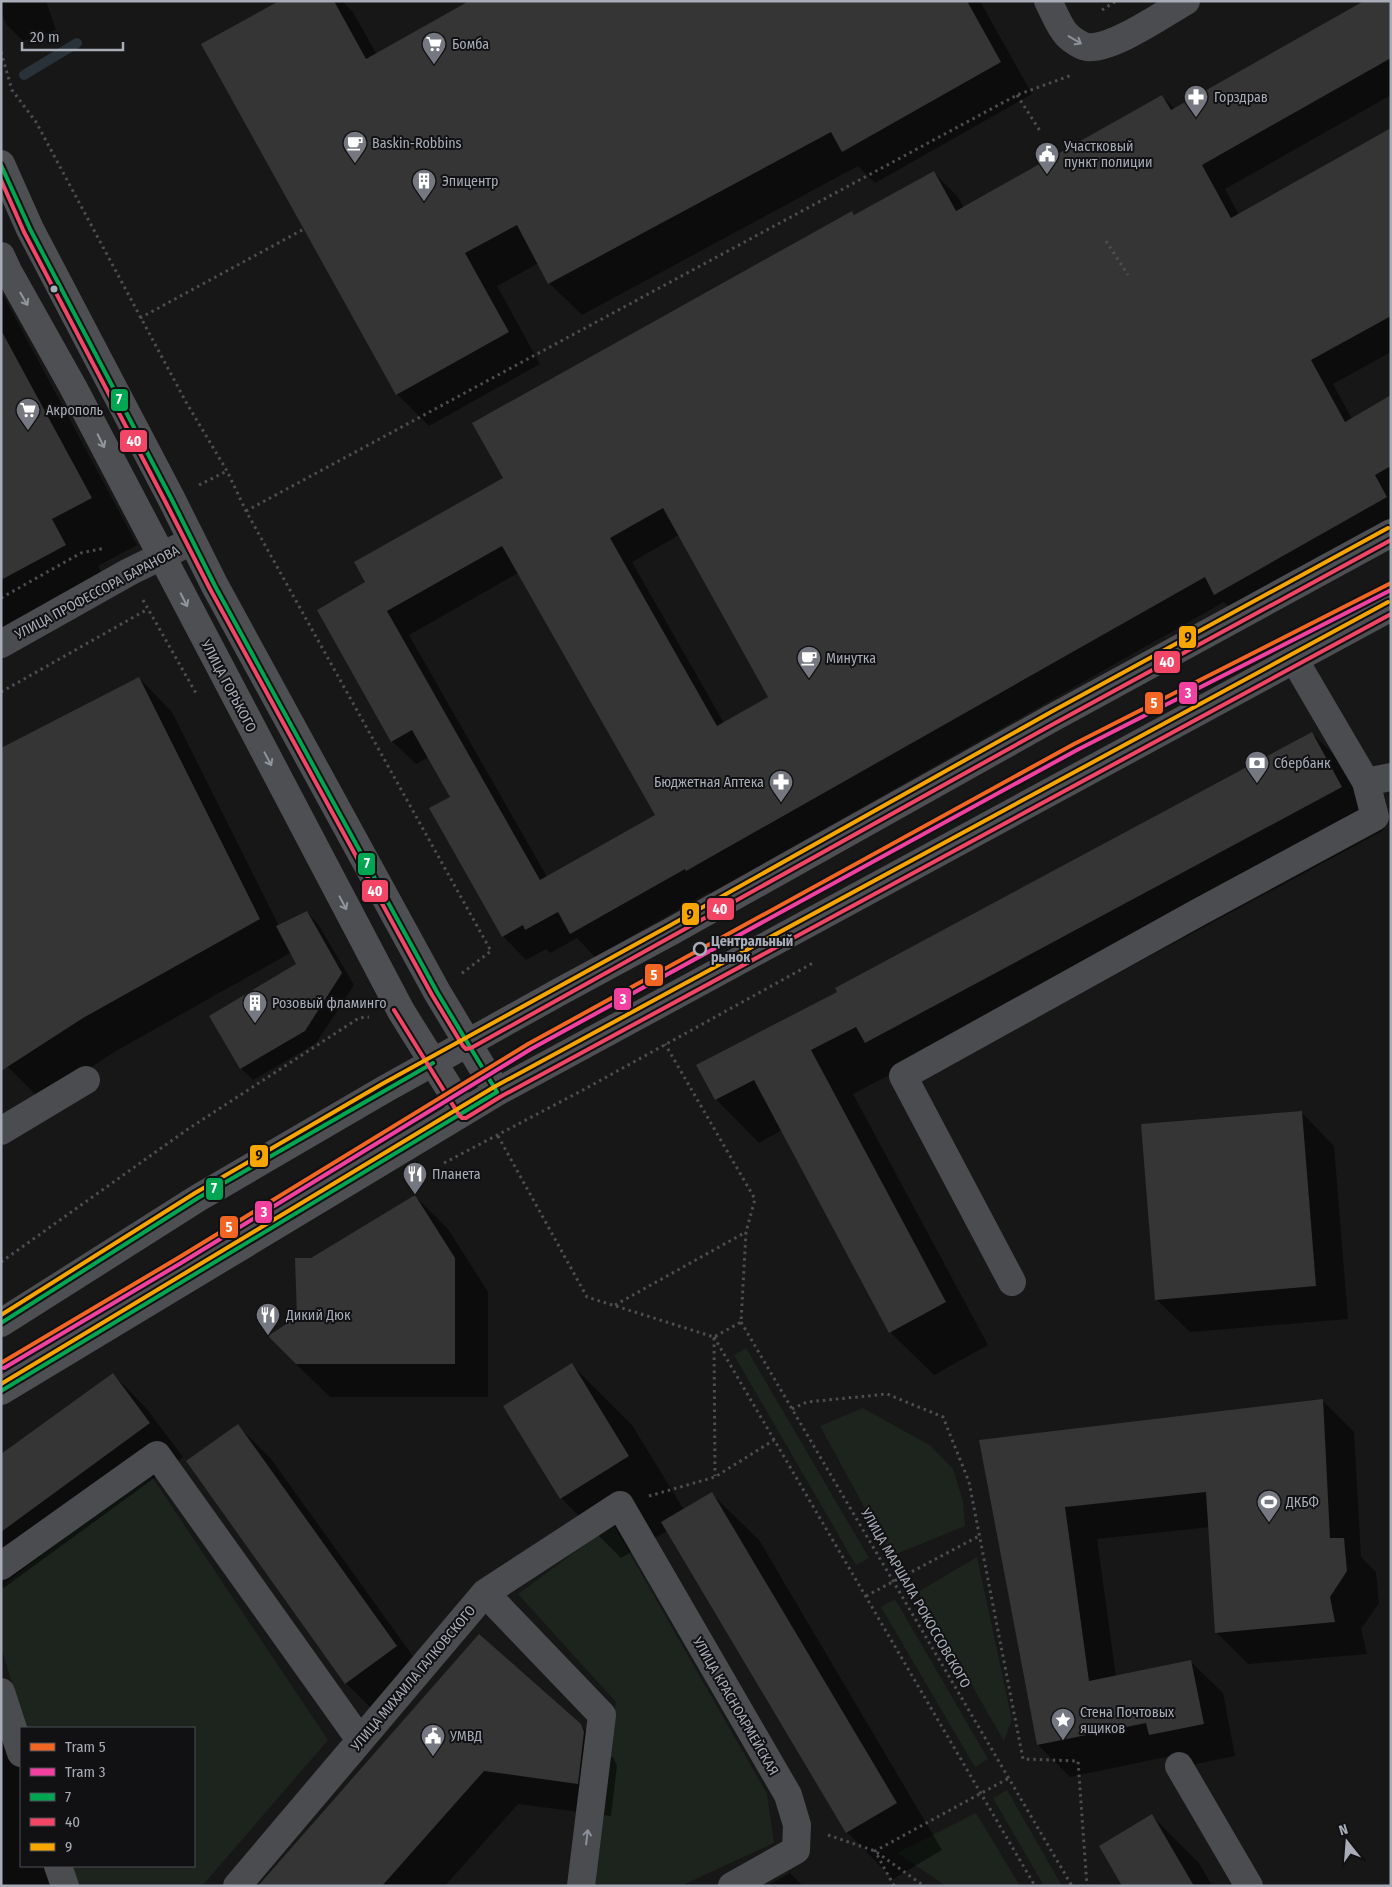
<svg xmlns="http://www.w3.org/2000/svg" width="1392" height="1887" font-family="'Fira Sans Condensed',sans-serif">
	<style>
		.green { fill: #1d241e }
		.shadow { fill: #0007; fill-rule: evenodd }
		.lines { fill: none; stroke-linecap: round; stroke-linejoin: round }
		.stream { stroke: #2a3239; stroke-width: 10 }
		.building { fill: #353536; fill-rule: evenodd }
		.path { stroke: #4d4e52; stroke-width: 3; stroke-dasharray: 2.5 4; stroke-linecap: butt }
		.minor { stroke: #4b4c50; stroke-width: 28 }
		.major { stroke: #4d4f52; stroke-width: 28 }
		.bus-1-casing { stroke: #111113; stroke-width: 8 }
		.bus-2-casing { stroke: #111113; stroke-width: 8 }
		.bus-3-casing { stroke: #111113; stroke-width: 8 }
		.bus-1 { stroke: #00a651; stroke-width: 4 }
		.bus-2 { stroke: #f34667; stroke-width: 4 }
		.bus-3 { stroke: #f7a600; stroke-width: 4 }
		.tram-1-casing { stroke: #111113; stroke-width: 8 }
		.tram-2-casing { stroke: #111113; stroke-width: 8 }
		.tram-1 { stroke: #f26522; stroke-width: 4 }
		.tram-2 { stroke: #f240a1; stroke-width: 4 }
		.oneway { stroke: #8c9099 }
		.oneway2 { stroke: #91969e }
		.bus-dot { fill: #a8adb8; stroke: #111113; stroke-width: 2 }
		.stop-dot { fill: #111113; stroke: #a8adb8; stroke-width: 2.5 }
		.labels { text-anchor: middle; stroke-width: 4; stroke-linejoin: round; paint-order: stroke }
		.poi-label { font-size: 14px; fill: #a8adb8; stroke: #111113; text-anchor: start }
		.street-label { font-size: 14px; fill: #a8adb8; stroke: #111113 }
		.stop-label { font-size: 14px; font-weight: bold; fill: #a8adb8; stroke: #111113; text-anchor: start }
		.line-badge { stroke: #111113; stroke-width: 2 }
		.badge-label { font-size: 14px; text-anchor: middle; font-weight: bold; fill: #fff }
		.pale-badge-label { font-size: 14px; text-anchor: middle; font-weight: bold; fill: #111 }
	</style>
	<rect width="100%" height="100%" fill="#171717"/>
	<path class="green" d="M746 1348 869 1558 856 1565 734 1355Z
		M863 1408 931 1446 953 1469 963 1501 965 1526 891 1556 820 1426Z
		M150 1474 328 1740 202 1886H75L68 1866H194V1728H26L1 1647V1586Z
		M613 1524 767 1794 774 1843 685 1884 686 1886H590L616 1702 518 1594Z
		M977 1557 1012 1720 1004 1741 918 1592Z
		M895 1599 988 1759 975 1767 881 1607Z
		M1007 1790 1062 1886H1044L993 1798Z
		M976 1813 1020 1886H946L897 1853Z"/>
	<path class="shadow" d="M1 1H46L56 30 23 41 6 24 1 10Z
		M282 1H342L353 12 377 55 472 1H980L1032 94 875 183 858 166 582 315 549 283 539 263 497 286 540 364 429 426 397 394Z
		M1391 1V95L1225 189 1239 215 1391 130V352L1333 384 1352 419 1391 397V532L1239 617 1224 602 711 893 709 892 595 957 577 938 550 953 546 949 526 960 503 936 452 797 429 757 416 764 392 741 367 582 852 212 856 216 934 173 958 197 964 208 1162 96 1175 109ZM679 535 770 697 724 723 632 562ZM518 573 656 816 547 877 409 635Z
		M1 291 137 545 98 566 112 592 1 651Z
		M139 678 172 712 279 926 307 912 318 924 354 985 316 1043 253 1080 241 1068 298 965 292 952 116 1051 41 1100 8 1067 1 1058Z
		M1312 733 1356 776 1384 830 909 1086 895 1072 853 1094 988 1345 934 1375 890 1332 782 1130 759 1143 716 1099Z
		M1301 1112 1334 1146 1348 1319 1190 1332 1156 1299Z
		M415 1196 448 1229 488 1292V1397H330L296 1364 299 1318 312 1259Z
		M572 1365 632 1425 684 1510 712 1494 759 1540 942 1850 893 1879 847 1832 667 1531 621 1558 561 1498Z
		M113 1374 146 1408 183 1457 1 1590V1455Z
		M1322 1400 1354 1432 1361 1557 1376 1572 1379 1603 1361 1629 1367 1654 1248 1664 1216 1632 1210 1527 1097 1539 1116 1677 1190 1661 1223 1693 1235 1756 1182 1767 1171 1756 1070 1777 1038 1745 981 1441Z
		M238 1426 271 1459 430 1680 380 1717 346 1683 187 1462Z
		M479 1636 580 1725 614 1759 617 1766 611 1816 518 1804 445 1886H259Z
		M1 1702 21 1757V1866H61L68 1886H1Z
		M1152 1816 1199 1863 1212 1886H1124Z
		M790 1873 803 1886H767Z"/>
	<g class="lines">
		<path class="stream" d="M24 75 77 43"/>
	</g>
	<path class="building" d="M279 1H334L366 59 469 1H967L1001 62 842 152 831 132 548 284 517 225 465 253 509 332 396 395 201 44Z
		M1364 1H1391V58L1202 165 1231 218 1391 128V316L1311 360 1345 422 1391 395V466L1375 475 1387 497 1214 595 1205 577 686 871 685 869 570 934 558 912 525 930 523 925 502 937 429 808 450 797 412 730 391 742 317 610 365 582 354 562 503 478 472 423 852 211 854 215 934 171 956 211 1162 95 1171 110ZM663 508 768 697 717 726 610 538ZM502 546 655 815 540 880 387 611Z
		M1 330 92 498 52 519 66 545 1 580Z
		M139 677 260 919 83 1018 1 1071V748Z
		M1312 732 1342 787 865 1043 856 1027 811 1050 946 1302 889 1333 754 1080 715 1100 696 1065 837 992 835 988Z
		M307 911 342 973 305 1031 240 1069 209 1016 296 964 276 926Z
		M1302 1111 1316 1286 1155 1300 1141 1124Z
		M415 1195 455 1258V1364H296L268 1336 297 1317 295 1258H311Z
		M572 1363 629 1456 560 1499 503 1406Z
		M113 1373 150 1423 1 1532V1454Z
		M1323 1399 1330 1538H1344L1347 1571 1330 1597 1335 1622 1215 1633 1206 1492 1065 1507 1089 1681 1191 1660 1204 1724 1149 1735 1146 1723 1037 1745 979 1440Z
		M238 1424 397 1646 345 1684 186 1461Z
		M712 1492 897 1803 846 1833 661 1522Z
		M479 1634 581 1724 584 1732 578 1784 484 1771 382 1886H258Z
		M1152 1814 1194 1886H1122L1099 1846Z"/>
	<g class="lines">
		<path class="path" d="M1102 10 1116 1
			M1 52 12 90 36 122 186 402 227 471 246 511 491 951 461 974
			M1017 95 1040 131
			M1106 241 1128 275
			M140 318 304 229
			M199 485 227 471
			M246 511 1017 95 1072 75
			M1 598 81 553 105 548
			M143 600 197 695
			M1 692 148 609
			M498 1136 587 1297 714 1337 741 1322 746 1232 755 1199 665 1044
			M444 1163 583 1090 813 963
			M1 1262 188 1129 359 1018 369 1017
			M615 1305 746 1232
			M741 1322 1072 1886
			M714 1337 1035 1886
			M714 1338 715 1476
			M792 1409 807 1402 887 1394 943 1417 969 1482 1023 1759 1078 1761 1087 1886
			M649 1496 715 1477 774 1440
			M866 1596 979 1536
			M828 1835 875 1851 924 1886
			M894 1886 875 1851 1009 1778"/>
		<path class="minor" d="M1048 1C1054 12 1059 27 1067 35 1072 40 1081 46 1087 47 1112 50 1163 14 1186 1
			M1 644 129 572 192 541
			M1366 782 1391 777
			M1 1131 86 1080
			M1012 1282 903 1076 1199 912 1375 817 1366 782 1294 659
			M1 1566 157 1455 360 1740
			M485 1593 602 1715 581 1886
			M1 1692 21 1753
			M1179 1766 1249 1886
			M58 1866 65 1886
			M237 1886 485 1593 620 1505 788 1795 797 1825 796 1850 732 1886"/>
		<path class="major" d="M1 164 30 229 171 498 215 586 437 992 497 1092
			M1 256 8 271 73 387 401 1011 464 1112
			M1 1323 198 1198 385 1089 561 991 672 931 1054 717 1391 533
			M1 1391 497 1092 1391 607"/>
		<defs>
			<path id="bus-1" d="M1 165 30 229 171 498 215 586 437 992 497 1092
				M1 1323 198 1198 433 1063
				M1 1391 497 1092"/>
			<path id="bus-2" d="M1 180 24 232 165 501 210 589 432 995 463 1046 466 1049 471 1048 1057 722 1391 540
				M394 1010 459 1115 462 1118H466L500 1097 1391 614"/>
			<path id="bus-3" d="M1 1315 195 1193 382 1084 669 926 1051 712 1388 528
				M1 1384 494 1087 1388 602"/>
		</defs>
		<use href="#bus-1" class="bus-1-casing"/>
		<use href="#bus-2" class="bus-2-casing"/>
		<use href="#bus-3" class="bus-3-casing"/>
		<use href="#bus-1" class="bus-1"/>
		<use href="#bus-2" class="bus-2"/>
		<use href="#bus-3" class="bus-3"/>
		<defs>
			<path id="tram-1" d="M1 1363 178 1258 528 1044 1074 744 1391 583"/>
			<path id="tram-2" d="M4 1368 181 1263 531 1049 1077 750 1391 590"/>
		</defs>
		<use href="#tram-1" class="tram-1-casing"/>
		<use href="#tram-2" class="tram-2-casing"/>
		<use href="#tram-1" class="tram-1"/>
		<use href="#tram-2" class="tram-2"/>
	</g>
	<defs><path id="oneway-shaft" d="M-6 0H5M1.5-3L5.5 0L1.5 3" fill="none" stroke-width="1.6" stroke-linecap="round" stroke-linejoin="round" transform="scale(1.25)"/></defs>
	<g class="oneway">
		<use href="#oneway-shaft" transform="translate(1075 40) rotate(31)"/>
		<use href="#oneway-shaft" transform="translate(587 1837) rotate(-83)"/>
	</g>
	<g class="oneway2">
		<use href="#oneway-shaft" transform="translate(24 299) rotate(60)"/>
		<use href="#oneway-shaft" transform="translate(101 441) rotate(63)"/>
		<use href="#oneway-shaft" transform="translate(184 600) rotate(63)"/>
		<use href="#oneway-shaft" transform="translate(268 759) rotate(62)"/>
		<use href="#oneway-shaft" transform="translate(343 903) rotate(62)"/>
	</g>
	<defs>
		<symbol id="supermarket-pin" viewBox="-11 -11 22 30"><path d="M0 17L-7.5 6A9.5 9.5 0 1 1 7.5 6Z" fill="#757880" stroke="#111113"/><path d="M-6-5.5h2.5l.6 2H6L4.5 2H-2.5L-4.4-4H-6ZM-1.5 3.2a1.3 1.3 0 1 0 .1 0ZM3 3.2a1.3 1.3 0 1 0 .1 0Z" fill="#fff"/></symbol>
		<symbol id="pharmacy-pin" viewBox="-11 -11 22 30"><path d="M0 17L-7.5 6A9.5 9.5 0 1 1 7.5 6Z" fill="#757880" stroke="#111113"/><path d="M-2-6h4v4h4v4h-4v4h-4v-4h-4v-4h4Z" fill="#fff"/></symbol>
		<symbol id="cafe-pin" viewBox="-11 -11 22 30"><path d="M0 17L-7.5 6A9.5 9.5 0 1 1 7.5 6Z" fill="#757880" stroke="#111113"/><path d="M-5.5-4.5H6V0H3Q3 3.5 0 3.5H-2.5Q-5.5 3.5-5.5 0ZM3-3.2v2h1.7v-2ZM-6 4.5H4V6H-6Z" fill="#fff"/></symbol>
		<symbol id="civic-pin" viewBox="-11 -11 22 30"><path d="M0 17L-7.5 6A9.5 9.5 0 1 1 7.5 6Z" fill="#757880" stroke="#111113"/><path d="M-.6-6.5H3V-4.5H.6V-3L4-1V1h2V6H-6V1h2V-1L-.6-3ZM-1.2 2.5V6h2.4V2.5Z" fill="#fff"/></symbol>
		<symbol id="building-pin" viewBox="-11 -11 22 30"><path d="M0 17L-7.5 6A9.5 9.5 0 1 1 7.5 6Z" fill="#757880" stroke="#111113"/><path d="M-4-6H4V6H1V3H-1V6H-4ZM-2.5-4.3h1.7v1.8h-1.7ZM.8-4.3h1.7v1.8H.8ZM-2.5-1h1.7V.8h-1.7ZM.8-1h1.7V.8H.8Z" fill="#fff"/></symbol>
		<symbol id="bank-pin" viewBox="-11 -11 22 30"><path d="M0 17L-7.5 6A9.5 9.5 0 1 1 7.5 6Z" fill="#757880" stroke="#111113"/><path d="M-6-4H6V4H-6ZM0-2.3a2.3 2.3 0 1 0 0 4.6a2.3 2.3 0 1 0 0-4.6Z" fill="#fff"/></symbol>
		<symbol id="restaurant-pin" viewBox="-11 -11 22 30"><path d="M0 17L-7.5 6A9.5 9.5 0 1 1 7.5 6Z" fill="#757880" stroke="#111113"/><path d="M-5-6h1v4h1v-4h1v4h1v-4h1v5L-1.5 .5V6h-2V.5L-5-1ZM5-6V6H3V1.5H1.5Q1.5-4 5-6Z" fill="#fff"/></symbol>
		<symbol id="stadium-pin" viewBox="-11 -11 22 30"><path d="M0 17L-7.5 6A9.5 9.5 0 1 1 7.5 6Z" fill="#757880" stroke="#111113"/><path d="M0-5a6.5 5 0 1 0 0 10a6.5 5 0 1 0 0-10ZM-3.5-1.8h7v3.6h-7Z" fill="#fff"/></symbol>
		<symbol id="sight-pin" viewBox="-11 -11 22 30"><path d="M0 17L-7.5 6A9.5 9.5 0 1 1 7.5 6Z" fill="#757880" stroke="#111113"/><path d="M0-6L1.8-2.2L6-1.7L2.9 1.2L3.7 5.4L0 3.3L-3.7 5.4L-2.9 1.2L-6-1.7L-1.8-2.2Z" fill="#fff"/></symbol>
	</defs>
	<g fill-rule="evenodd">
		<use href="#supermarket-pin" x="420" y="30" width="28" height="38"/>
		<use href="#pharmacy-pin" x="1182" y="83" width="28" height="38"/>
		<use href="#cafe-pin" x="341" y="129" width="28" height="38"/>
		<use href="#civic-pin" x="1033" y="140" width="28" height="38"/>
		<use href="#building-pin" x="410" y="167" width="28" height="38"/>
		<use href="#supermarket-pin" x="14" y="396" width="28" height="38"/>
		<use href="#cafe-pin" x="795" y="644" width="28" height="38"/>
		<use href="#bank-pin" x="1243" y="749" width="28" height="38"/>
		<use href="#pharmacy-pin" x="767" y="768" width="28" height="38"/>
		<use href="#building-pin" x="241" y="989" width="28" height="38"/>
		<use href="#restaurant-pin" x="401" y="1160" width="28" height="38"/>
		<use href="#restaurant-pin" x="254" y="1301" width="28" height="38"/>
		<use href="#stadium-pin" x="1255" y="1488" width="28" height="38"/>
		<use href="#sight-pin" x="1049" y="1706" width="28" height="38"/>
		<use href="#civic-pin" x="419" y="1722" width="28" height="38"/>
	</g>
	<circle class="bus-dot" cx="54" cy="289" r="4.5"/>
	<circle class="stop-dot" cx="700" cy="949" r="6"/>
	<g class="labels">
		<g class="poi-label">
			<text x="452" y="49">Бомба</text>
			<text x="1214" y="102">Горздрав</text>
			<text x="372" y="148">Baskin-Robbins</text>
			<text x="1064" y="151">Участковый<tspan x="1064" dy="16">пункт полиции</tspan></text>
			<text x="442" y="186">Эпицентр</text>
			<text x="46" y="415">Акрополь</text>
			<text x="826" y="663">Минутка</text>
			<text x="1274" y="768">Сбербанк</text>
			<text x="764" y="787" text-anchor="end">Бюджетная Аптека</text>
			<text x="272" y="1008">Розовый фламинго</text>
			<text x="432" y="1179">Планета</text>
			<text x="286" y="1320">Дикий Дюк</text>
			<text x="1286" y="1507">ДКБФ</text>
			<text x="1080" y="1717">Стена Почтовых<tspan x="1080" dy="16">ящиков</tspan></text>
			<text x="450" y="1741">УМВД</text>
		</g>
		<g class="street-label">
			<text transform="translate(97 592) rotate(-28)" y="5">УЛИЦА ПРОФЕССОРА БАРАНОВА</text>
			<text transform="translate(229 686) rotate(62)" y="5">УЛИЦА ГОРЬКОГО</text>
			<text transform="translate(916 1598) rotate(60)" y="5">УЛИЦА МАРШАЛА РОКОССОВСКОГО</text>
			<text transform="translate(413 1678) rotate(-50)" y="5">УЛИЦА МИХАИЛА ГАЛКОВСКОГО</text>
			<text transform="translate(736 1706) rotate(60)" y="5">УЛИЦА КРАСНОАРМЕЙСКАЯ</text>
		</g>
		<g class="stop-label">
			<text x="711" y="946">Центральный<tspan x="711" dy="16">рынок</tspan></text>
		</g>
	</g>
	<g class="line-badge">
		<rect x="110" y="388" width="19" height="24" rx="5" fill="#00a651"/>
		<rect x="119" y="429" width="29" height="24" rx="5" fill="#f34667"/>
		<rect x="1178" y="625" width="19" height="24" rx="5" fill="#f7a600"/>
		<rect x="1153" y="650" width="28" height="24" rx="5" fill="#f34667"/>
		<rect x="1178" y="681" width="20" height="24" rx="5" fill="#f240a1"/>
		<rect x="1144" y="691" width="20" height="24" rx="5" fill="#f26522"/>
		<rect x="357" y="852" width="19" height="24" rx="5" fill="#00a651"/>
		<rect x="361" y="879" width="28" height="24" rx="5" fill="#f34667"/>
		<rect x="706" y="897" width="29" height="24" rx="5" fill="#f34667"/>
		<rect x="681" y="902" width="19" height="24" rx="5" fill="#f7a600"/>
		<rect x="644" y="963" width="20" height="24" rx="5" fill="#f26522"/>
		<rect x="613" y="987" width="19" height="24" rx="5" fill="#f240a1"/>
		<rect x="249" y="1144" width="20" height="24" rx="5" fill="#f7a600"/>
		<rect x="205" y="1177" width="19" height="24" rx="5" fill="#00a651"/>
		<rect x="254" y="1200" width="19" height="24" rx="5" fill="#f240a1"/>
		<rect x="219" y="1215" width="20" height="24" rx="5" fill="#f26522"/>
	</g>
	<g class="badge-label">
		<text x="119" y="404">7</text>
		<text x="134" y="446">40</text>
		<text x="1167" y="667">40</text>
		<text x="1188" y="698">3</text>
		<text x="1154" y="708">5</text>
		<text x="367" y="868">7</text>
		<text x="375" y="896">40</text>
		<text x="720" y="914">40</text>
		<text x="654" y="980">5</text>
		<text x="623" y="1004">3</text>
		<text x="214" y="1193">7</text>
		<text x="264" y="1217">3</text>
		<text x="229" y="1232">5</text>
	</g>
	<g class="pale-badge-label">
		<text x="1188" y="642">9</text>
		<text x="690" y="919">9</text>
		<text x="259" y="1160">9</text>
	</g>
	<rect width="1392" height="1887" fill="none" stroke="#a8adb8" stroke-width="5"/>
	<rect x="20" y="1727" width="175" height="140" fill="#111113" stroke="#4d4f55"/>
	<rect x="30" y="1743" width="25" height="8" fill="#f26522" stroke="#4d4f55"/>
	<text x="65" y="1752" font-size="15" fill="#a8adb8">Tram 5</text>
	<rect x="30" y="1768" width="25" height="8" fill="#f240a1" stroke="#4d4f55"/>
	<text x="65" y="1777" font-size="15" fill="#a8adb8">Tram 3</text>
	<rect x="30" y="1793" width="25" height="8" fill="#00a651" stroke="#4d4f55"/>
	<text x="65" y="1802" font-size="15" fill="#a8adb8">7</text>
	<rect x="30" y="1818" width="25" height="8" fill="#f34667" stroke="#4d4f55"/>
	<text x="65" y="1827" font-size="15" fill="#a8adb8">40</text>
	<rect x="30" y="1843" width="25" height="8" fill="#f7a600" stroke="#4d4f55"/>
	<text x="65" y="1852" font-size="15" fill="#a8adb8">9</text>
	<g transform="translate(1347 1842) rotate(343)" stroke="#111113" stroke-width="4" paint-order="stroke">
	<path d="M0-4L9 19L0 12L-9 19Z" fill="#a8adb8"/>
	<text y="-8" font-size="14" font-weight="bold" text-anchor="middle" fill="#a8adb8">N</text>
	</g>
	<path d="M22 42v8h101v-8" fill="none" stroke="#a8adb8" stroke-width="2.5"/>
	<text x="30" y="42" font-size="15" fill="#a8adb8" stroke="#111113" stroke-width="4" paint-order="stroke">20 m</text>
</svg>
